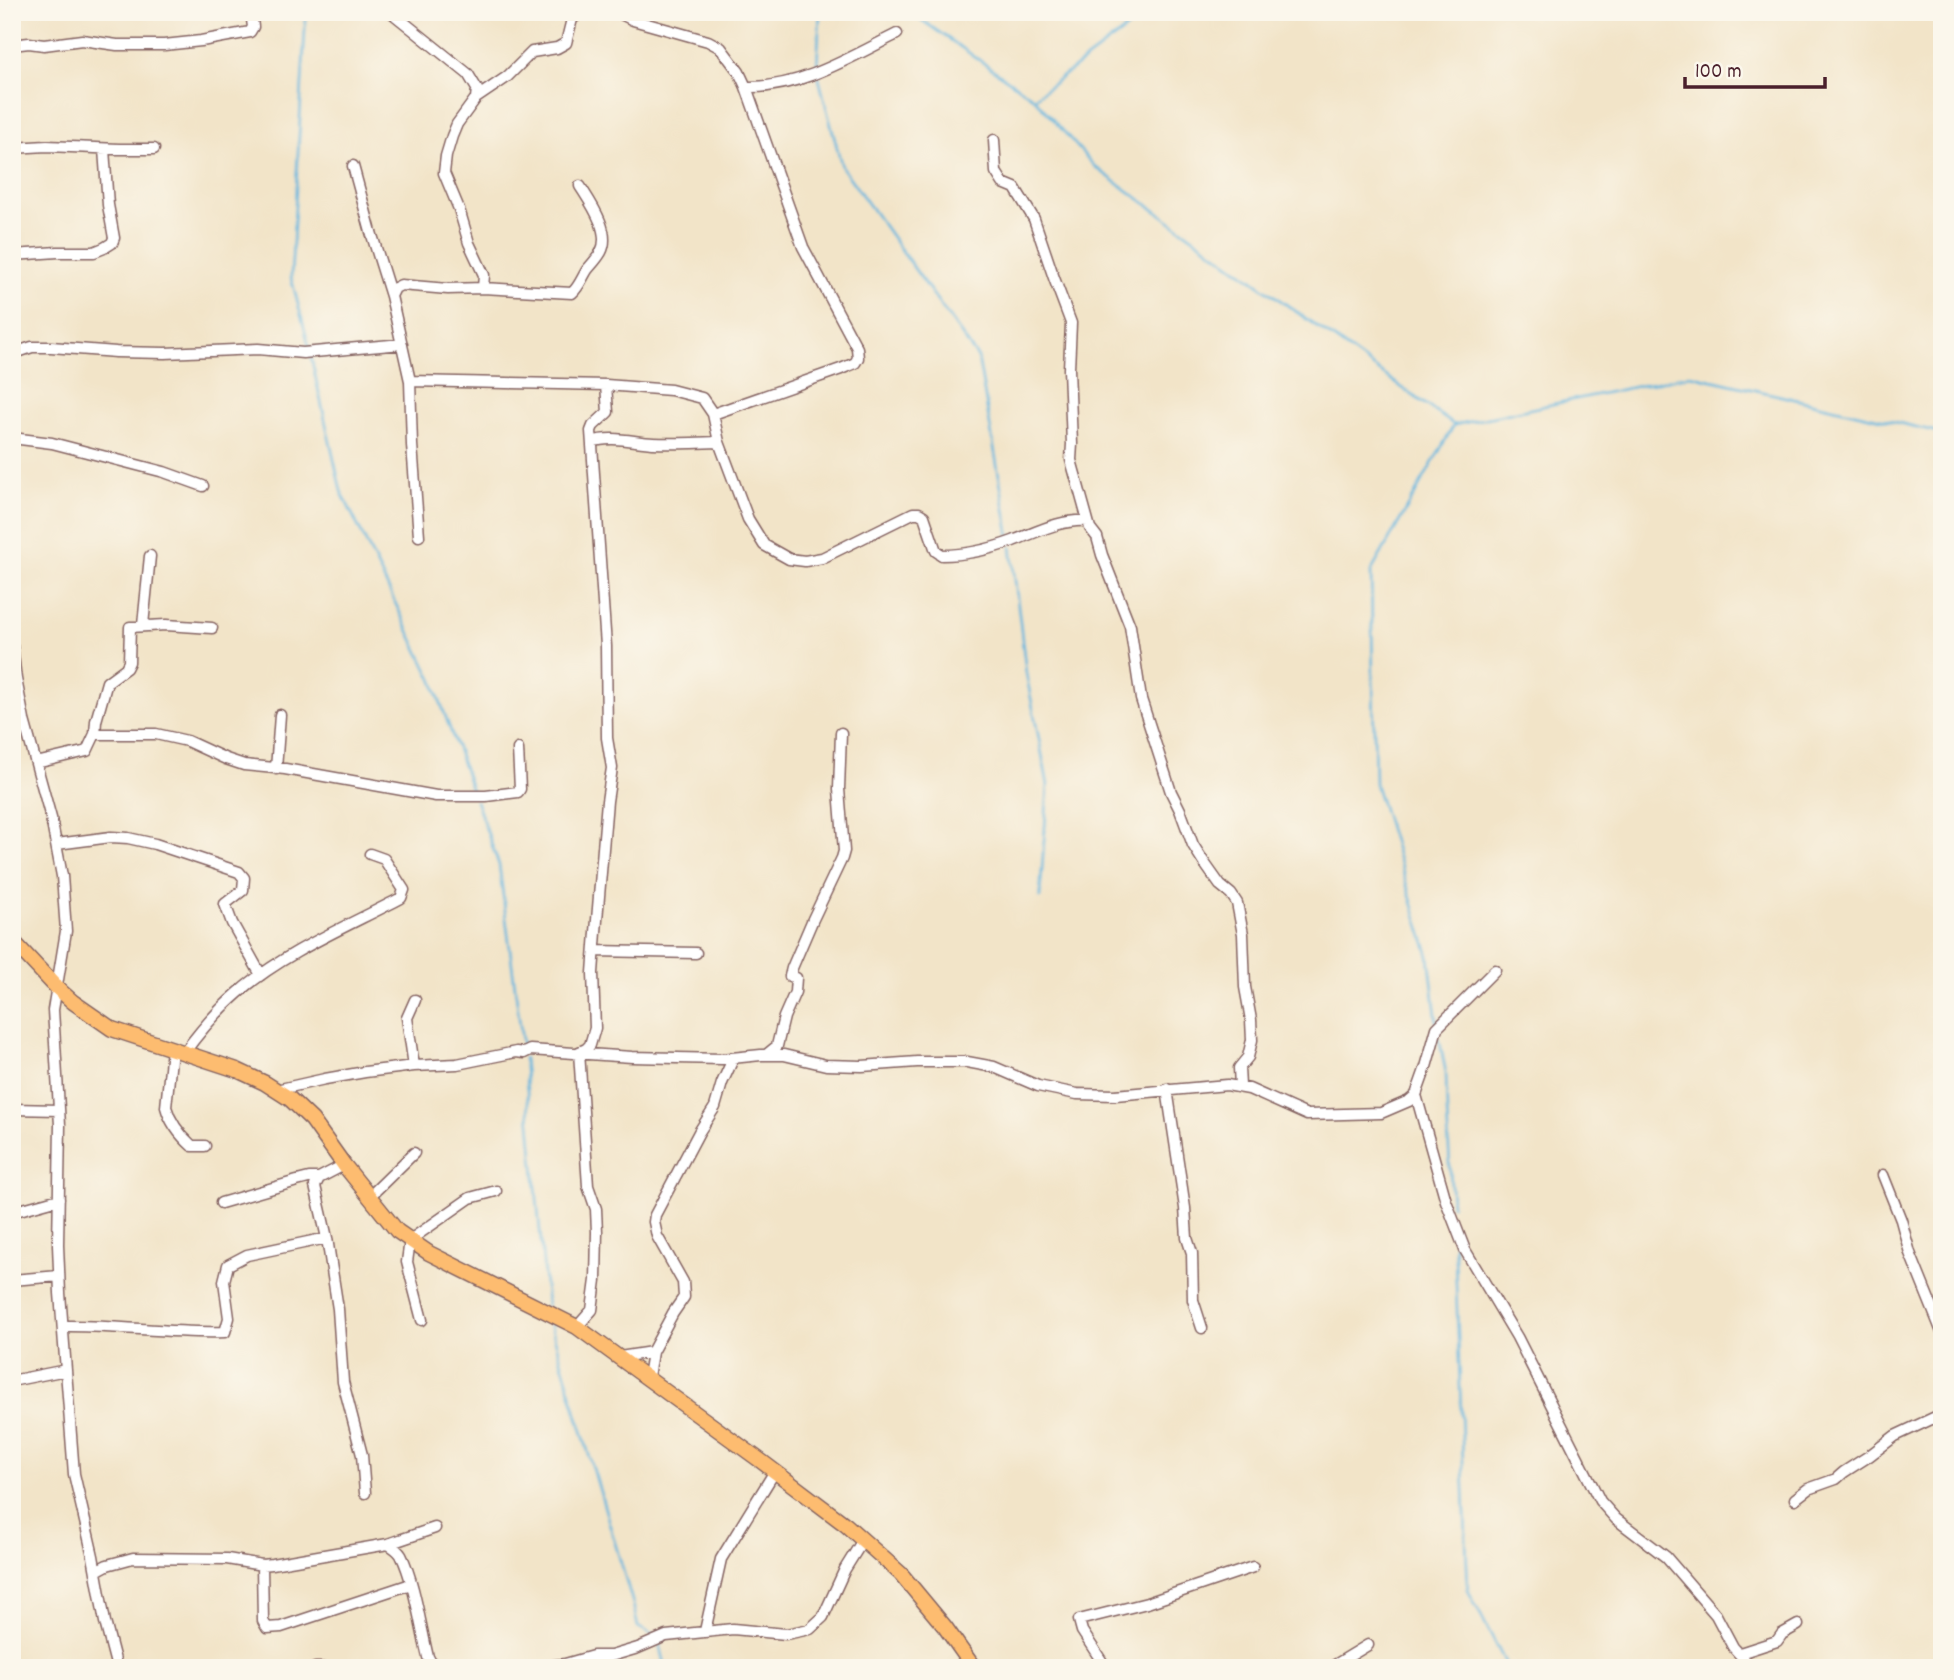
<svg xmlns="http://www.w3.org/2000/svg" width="1954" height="1680" font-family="Dekko,sans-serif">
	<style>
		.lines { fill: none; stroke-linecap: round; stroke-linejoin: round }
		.stream { stroke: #63b5de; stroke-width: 2.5 }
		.minor-casing { stroke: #856462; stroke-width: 13 }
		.major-casing { stroke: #856462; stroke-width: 17 }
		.minor { stroke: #fff; stroke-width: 10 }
		.major { stroke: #fdbc6f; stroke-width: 14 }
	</style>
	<rect width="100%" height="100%" fill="#fbf7ec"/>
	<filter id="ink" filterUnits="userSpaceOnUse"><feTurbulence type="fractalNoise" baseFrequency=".0143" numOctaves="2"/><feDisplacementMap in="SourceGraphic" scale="14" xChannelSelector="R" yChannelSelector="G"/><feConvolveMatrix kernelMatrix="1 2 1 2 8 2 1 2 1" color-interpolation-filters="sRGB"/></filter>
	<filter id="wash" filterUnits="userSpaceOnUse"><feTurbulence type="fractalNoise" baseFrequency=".00686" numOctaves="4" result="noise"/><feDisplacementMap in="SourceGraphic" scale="28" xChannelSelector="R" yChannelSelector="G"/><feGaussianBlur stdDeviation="1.57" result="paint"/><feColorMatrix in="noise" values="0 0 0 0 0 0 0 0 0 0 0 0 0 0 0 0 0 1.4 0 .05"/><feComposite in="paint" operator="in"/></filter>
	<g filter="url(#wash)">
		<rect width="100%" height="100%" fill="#f2e4c8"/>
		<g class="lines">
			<path class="stream" d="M306 12 291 277 310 350
				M910 12 1034 98 1095 167 1454 425 1690 375 1942 433
				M817 68 820 12
				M818 75 842 167 978 358 1010 537
				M1034 98 1149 12
				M311 357 341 491 433 681 472 791
				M1011 547 1026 673 1048 785 1040 897
				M476 801 499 865 523 1048
				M1437 1024 1429 956 1375 784 1371 572 1454 425
				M1439 1038 1446 1073 1447 1112 1452 1205
				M524 1058 547 1306
				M1454 1233 1468 1590 1508 1668
				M549 1319 633 1604 638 1627 655 1636
				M660 1644 666 1668"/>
		</g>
	</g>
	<g filter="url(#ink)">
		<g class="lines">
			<defs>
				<path id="minor" d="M391 12 468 74 477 89 476 98
					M617 12 633 20 708 41 721 48 739 72 746 87C799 89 851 57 897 34
					M12 45 29 43 44 45 82 40 117 45H164L201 41 250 32 253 27 251 12
					M994 140 996 172 1003 183 1015 188 1034 219 1054 278 1071 323 1069 369 1072 444 1071 460 1090 528 1097 537 1102 555 1130 626 1141 699 1171 792 1180 810 1193 845 1203 861 1220 885 1231 894 1237 903 1243 934 1245 987 1251 1020 1252 1040 1248 1057 1239 1068 1240 1086
					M12 148 47 146 119 149H154
					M353 166 371 232 391 296 410 381 412 445 419 536
					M12 195V301
					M13 255 58 252H94L104 248 112 243 114 238 108 205 104 149
					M483 288 484 275 469 243 459 209 444 173 446 156 452 136 457 124 476 98 507 77 532 52 557 48 566 43 572 19 581 12
					M391 296 395 288 401 285 448 289 483 288 572 293C579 287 582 278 587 270 592 264 597 259 601 252 612 232 590 202 580 186
					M12 354 32 347H51L116 352 165 353 258 349 303 353 402 344
					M410 381 606 385 671 390 702 398 713 414 719 442 748 519 764 545 789 559 805 561 822 558 913 513H919L924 516 936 551 942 555C965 555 991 549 1013 541 1037 532 1061 519 1088 521
					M713 414 841 369 855 363 858 358 857 348 803 247 746 87
					M12 438 52 443 164 472 203 486
					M592 442C610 435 634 442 653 443 675 444 697 443 719 442
					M143 625 150 556
					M12 646 16 679 24 720 51 818 62 876 66 931 53 1010 60 1125 58 1245 60 1293 74 1474 93 1556 105 1622 117 1668
					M95 734 96 721 107 682 126 668 129 662 130 627 166 625 212 628
					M36 763 87 751 95 734H156L187 741 226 759 244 765 285 769 436 796H486L518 792 520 789 518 749
					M276 769 280 715
					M57 844 111 837 128 838 155 844 239 872 244 878 243 890 225 904 232 923 261 975
					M595 951 696 953
					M172 1049 166 1107C170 1122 181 1136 192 1146H205
					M184 1053C200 1031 217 1011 238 993 283 953 348 926 401 898L404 890 384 859 370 854
					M766 1055 777 1046 784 1017 795 992 796 978 790 976 792 968 813 919 842 858 844 851 839 789 841 733
					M414 1066 407 1018 415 1000
					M1167 1089 1185 1208 1187 1238 1192 1253 1193 1300 1202 1328
					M276 1090 325 1079 365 1072 414 1066 457 1064 516 1052 524 1053 530 1050 632 1057 722 1059 761 1055H784L826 1065 862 1066 917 1062H967L994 1067 1038 1086 1077 1094 1115 1095 1227 1085 1249 1089 1307 1115 1381 1113 1409 1101 1416 1095 1426 1067 1437 1028 1495 970
					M1416 1095 1446 1201 1465 1250 1517 1337 1600 1501 1616 1519 1666 1557 1716 1615 1733 1647 1752 1668
					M12 1109 59 1110
					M344 1165 319 1178 315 1186 327 1238 338 1309 343 1382 362 1455 365 1493
					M1883 1175 1901 1220 1910 1253 1942 1332
					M369 1197 414 1153
					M221 1203 297 1181 309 1178H319
					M12 1212 59 1199
					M12 1280 59 1276
					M422 1320 407 1262 410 1240 470 1198 496 1191
					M64 1326C118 1325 171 1334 225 1332L229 1318 224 1281 228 1265 247 1255 327 1238
					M577 1327 592 1310 596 1280 597 1232 596 1209 588 1186 579 1052 586 1049 590 1045 595 1028 593 973 596 932 607 801 612 768 607 738 606 646 591 431 593 426 608 412 606 385
					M620 1357 652 1352
					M648 1377 652 1352 673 1313 684 1297 683 1282 657 1236 654 1222 655 1215 699 1132 715 1107 722 1083 733 1059
					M16 1380 66 1370
					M1795 1499 1808 1489 1836 1479 1844 1472 1869 1456 1895 1436 1942 1414
					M388 1544C393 1547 398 1550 401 1555 414 1580 421 1629 428 1657L434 1668
					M262 1565 263 1621 267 1628 281 1627 411 1584
					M96 1571 107 1565 133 1558 227 1559 262 1565 272 1564 388 1544 435 1528
					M705 1631 721 1559 775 1471
					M1740 1653 1777 1641 1782 1634 1798 1625
					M315 1668H323
					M532 1668 565 1664 593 1656H611L638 1648 666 1636 733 1629 786 1634 810 1629 823 1617 845 1569 863 1540
					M1106 1668 1082 1631 1079 1620 1147 1603 1253 1567
					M1330 1668 1368 1645"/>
				<path id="major" d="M12 940 56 987 73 1002 112 1029 237 1070 265 1083 290 1099 312 1120 344 1165 397 1231 429 1253 577 1327 761 1461 846 1525 901 1574 945 1627 974 1668"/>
			</defs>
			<use href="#minor" class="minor-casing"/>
			<use href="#major" class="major-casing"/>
			<use href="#minor" class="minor"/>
			<use href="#major" class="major"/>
		</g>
	</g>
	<rect width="1954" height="1680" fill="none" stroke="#fbf7ec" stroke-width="42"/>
	<path d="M1685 77v10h140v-10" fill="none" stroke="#4a1f2b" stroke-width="3.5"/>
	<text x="1695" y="77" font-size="21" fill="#4a1f2b" stroke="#fbf7ec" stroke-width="5" paint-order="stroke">100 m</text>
</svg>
